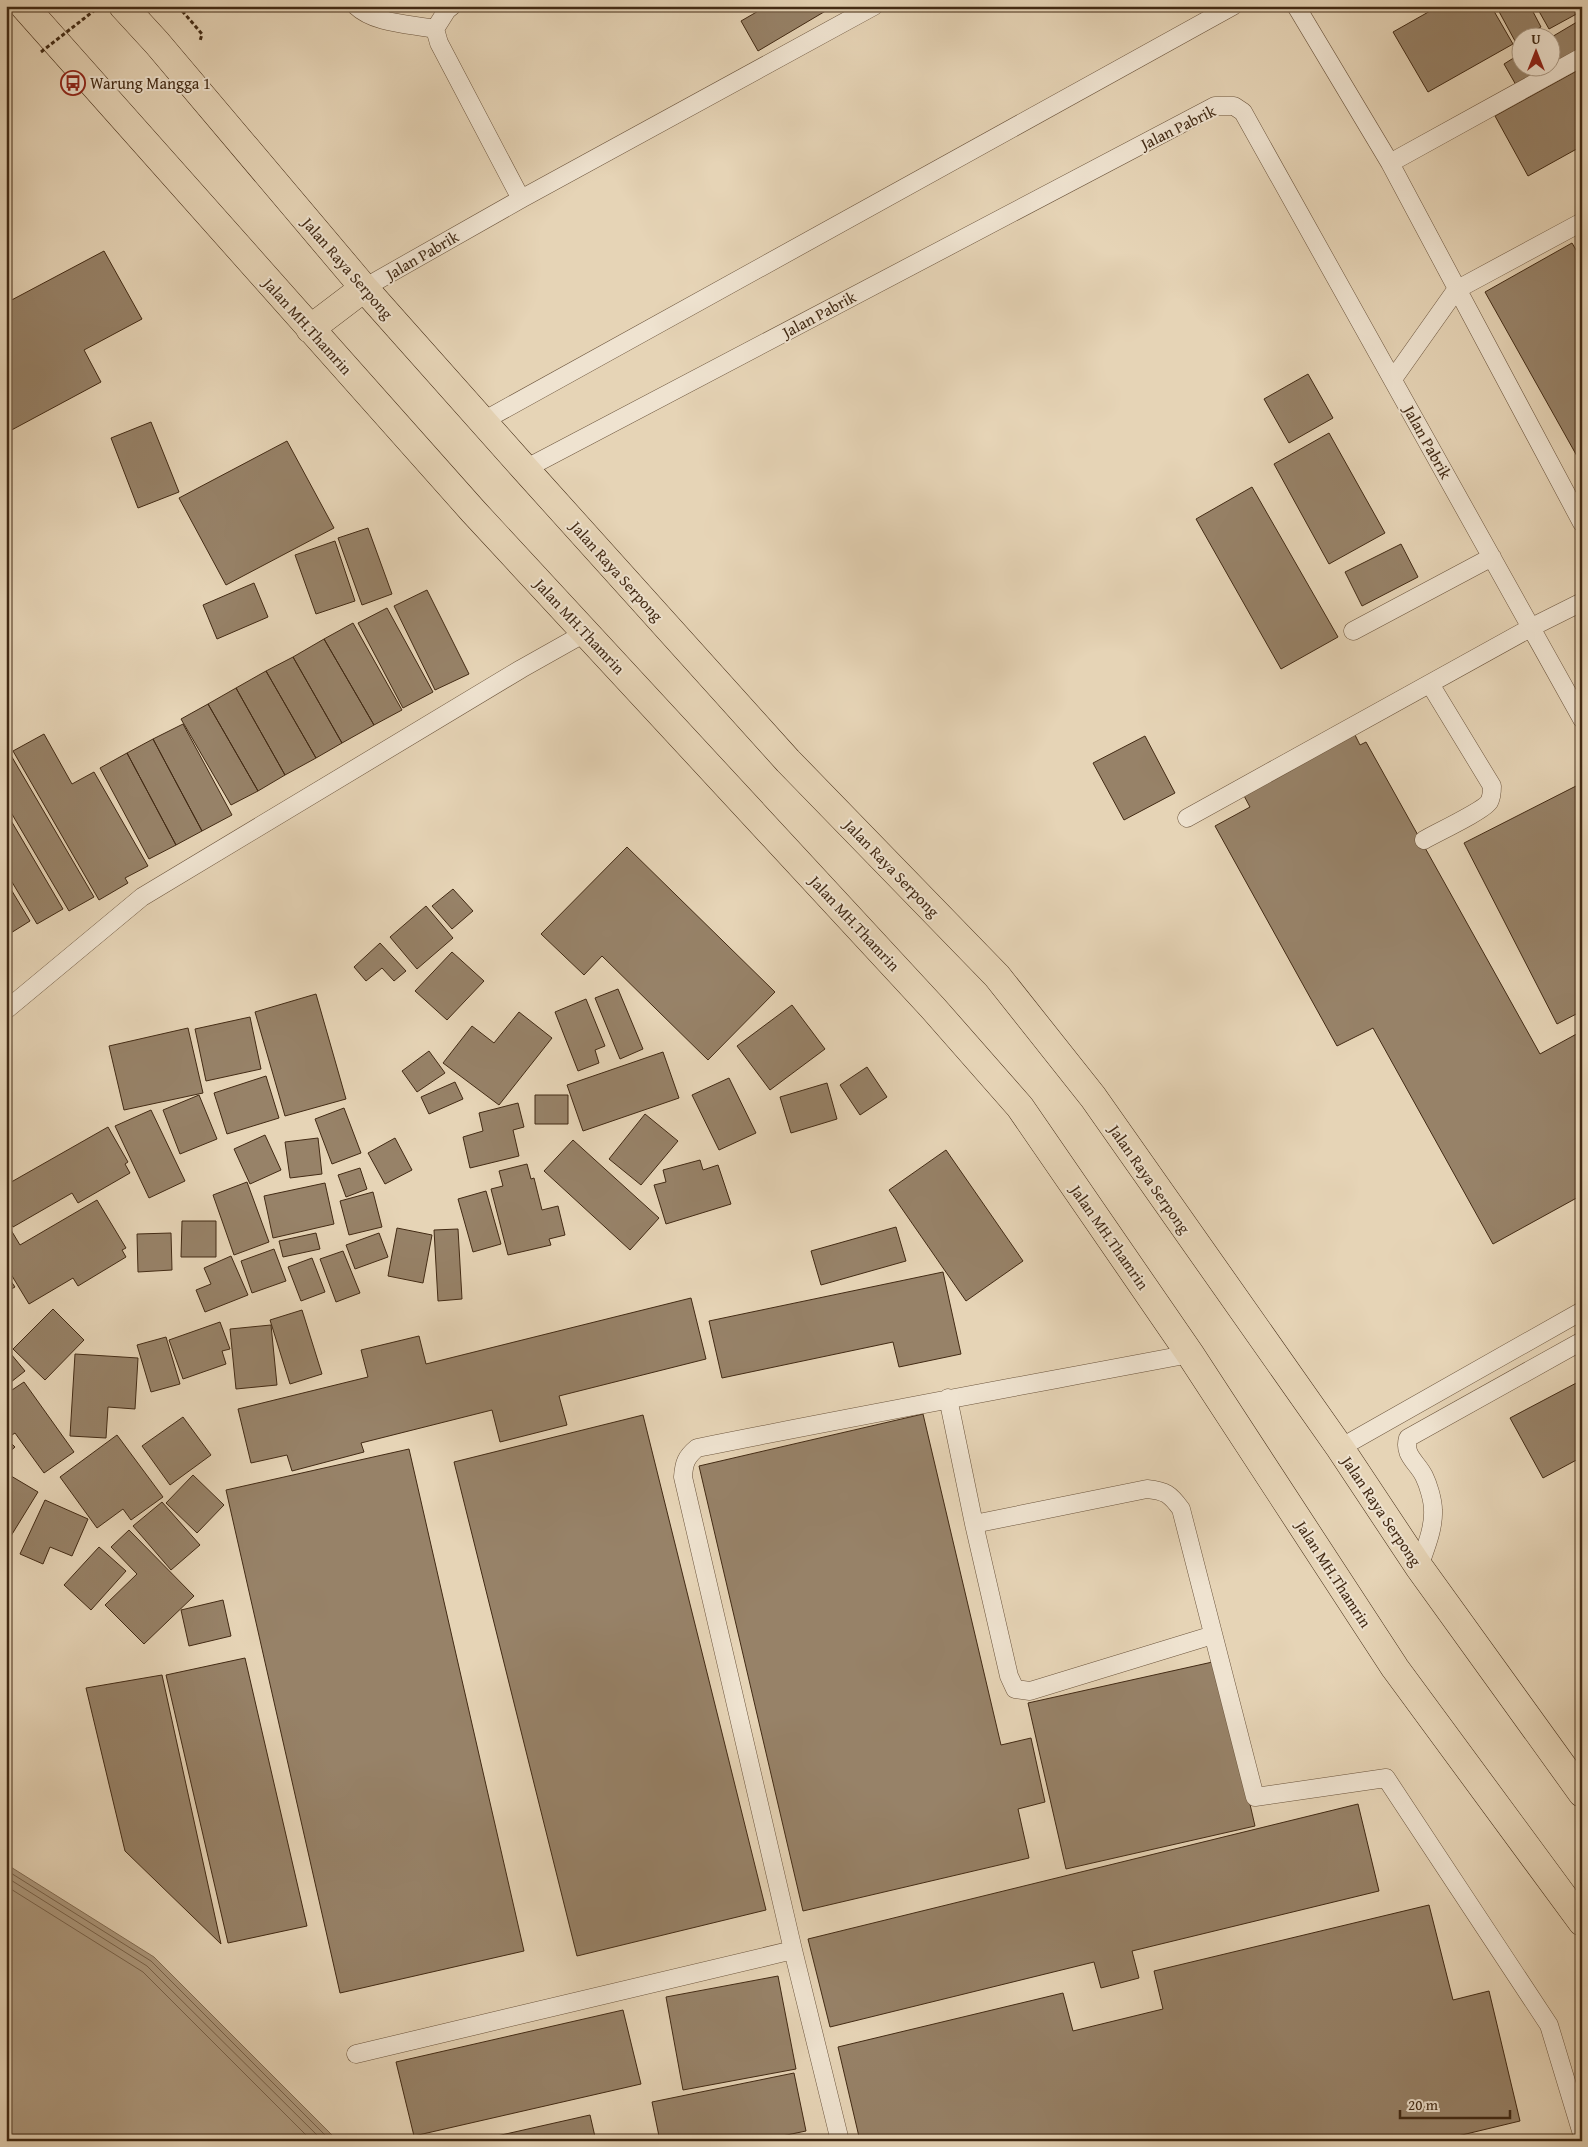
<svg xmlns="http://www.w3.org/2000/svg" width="1588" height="2147" font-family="'Gentium Book Plus',serif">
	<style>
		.water { fill: #ae9a7f; stroke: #836d54 }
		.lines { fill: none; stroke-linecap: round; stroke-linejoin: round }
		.shore { stroke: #78624a; stroke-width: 1 }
		.building { fill: #978268; stroke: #422a14 }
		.service-casing { stroke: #6b543c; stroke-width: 19 }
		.primary-casing { stroke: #422a14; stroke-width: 29 }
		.path { stroke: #422a14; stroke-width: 3; stroke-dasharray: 4 2.5; stroke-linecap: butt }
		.service { stroke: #efe3d0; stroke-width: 18 }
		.primary { stroke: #e6d4b6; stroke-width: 28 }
		.path-bridge { stroke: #422a14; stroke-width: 3; stroke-dasharray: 4 2.5; stroke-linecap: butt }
		.labels { text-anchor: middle; stroke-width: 4; stroke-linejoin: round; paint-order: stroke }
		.poi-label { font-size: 16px; fill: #422a14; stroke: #efe3d0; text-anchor: start }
		.street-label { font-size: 16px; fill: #422a14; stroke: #efe3d0 }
	</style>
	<rect width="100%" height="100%" fill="#e6d4b6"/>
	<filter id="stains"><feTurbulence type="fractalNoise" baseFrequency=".004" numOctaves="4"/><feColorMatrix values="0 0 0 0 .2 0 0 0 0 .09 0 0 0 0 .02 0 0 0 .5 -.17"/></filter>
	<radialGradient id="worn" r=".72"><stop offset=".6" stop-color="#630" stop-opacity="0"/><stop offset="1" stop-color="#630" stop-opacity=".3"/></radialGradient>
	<path class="water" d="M6 1864 154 1957 338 2141H6Z"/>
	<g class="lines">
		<path class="shore" d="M6 1870 151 1961 331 2141
			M6 1877 147 1966 323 2141
			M6 1886 143 1972 312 2141"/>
	</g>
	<path class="building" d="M767 6H834L758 51 741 21Z
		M1439 6H1491L1513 44 1428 92 1393 32Z
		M1496 6H1530L1541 27 1515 41Z
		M1536 6H1582V11L1549 29Z
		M1582 19V48L1550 65V38Z
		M1520 54V68H1547L1516 85 1504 64Z
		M1582 68V146L1528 176 1495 116Z
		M1572 243 1582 260V465L1485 292Z
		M104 251 142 319 84 350 101 382 6 433V303Z
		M1308 374 1333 418 1289 443 1264 399Z
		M151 422 179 492 138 508 111 438Z
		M1329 433 1385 533 1329 564 1274 464Z
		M287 441 334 528 226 585 179 498Z
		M1252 487 1338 637 1281 669 1196 519Z
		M368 528 392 594 362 605 338 538Z
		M335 541 355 601 316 614 295 555Z
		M1401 544 1418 577 1362 606 1345 572Z
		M254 583 268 617 217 639 203 605Z
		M427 590 469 674 435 690 394 606Z
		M387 608 433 692 403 708 358 623Z
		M353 623 402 710 374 725 324 639Z
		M324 639 374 725 342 743 293 657Z
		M293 657 342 743 316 758 266 671Z
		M266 671 316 758 285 775 236 688Z
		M236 688 285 775 258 791 208 704Z
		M208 704 258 791 231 805 181 719Z
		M183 724 232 815 202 831 153 739Z
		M1353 731 1360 745 1366 742 1540 1054 1582 1031V1195L1493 1244 1373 1028 1337 1046 1215 826 1250 807 1242 792Z
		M44 734 72 784 94 772 148 866 125 878 128 883 99 900 13 751Z
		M1145 736 1175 793 1124 820 1093 763Z
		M153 739 202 831 176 845 127 753Z
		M9 752 94 897 69 911 6 804V754Z
		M127 753 176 845 149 859 100 768Z
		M1578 785 1582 791V1011L1557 1024 1464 843Z
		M6 812 63 909 37 924 6 872Z
		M627 847 775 992 708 1060 602 956 584 975 541 934Z
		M6 881 30 921 6 936Z
		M453 889 473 911 452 929 432 906Z
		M426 906 453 938 417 969 390 937Z
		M380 943 406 971 394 981 382 968 366 981 354 967Z
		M452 952 484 981 447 1020 415 991Z
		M618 989 643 1049 620 1059 595 998Z
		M316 994 346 1099 285 1116 255 1012Z
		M586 999 605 1046 595 1050 599 1063 578 1071 555 1012Z
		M792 1005 825 1049 770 1090 737 1046Z
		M519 1012 552 1038 499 1105 443 1063 472 1026 494 1043Z
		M250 1017 261 1069 206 1081 195 1029Z
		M188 1028 203 1093 124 1110 109 1046Z
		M429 1051 445 1073 417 1092 402 1071Z
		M663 1052 679 1098 583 1131 567 1085Z
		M867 1067 887 1097 860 1115 840 1085Z
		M266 1076 279 1118 227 1134 214 1093Z
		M729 1078 756 1133 719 1150 692 1095Z
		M455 1082 463 1099 429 1114 421 1097Z
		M827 1083 837 1119 791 1133 780 1097Z
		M199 1095 217 1139 180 1154 163 1110Z
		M535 1095H568V1124H535Z
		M518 1103 524 1127 513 1130 519 1156 470 1168 463 1137 483 1131 479 1113Z
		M344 1108 361 1153 332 1164 315 1119Z
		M151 1110 185 1181 149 1198 115 1126Z
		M645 1114 678 1141 641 1185 609 1159Z
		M108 1127 128 1162 125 1164 130 1173 78 1203 72 1193 13 1227 6 1214V1185Z
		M265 1135 281 1170 250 1184 234 1149Z
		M318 1138 322 1174 290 1178 285 1142Z
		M395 1138 412 1170 385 1184 368 1153Z
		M573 1140 659 1218 630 1250 544 1171Z
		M946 1150 1023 1261 966 1301 889 1190Z
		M700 1160 703 1170 718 1165 731 1204 666 1224 654 1185 666 1182 663 1170Z
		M527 1164 531 1179 534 1178 542 1210 558 1206 565 1235 549 1239 551 1245 508 1255 491 1189 503 1186 499 1171Z
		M360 1168 367 1189 346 1197 338 1175Z
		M247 1182 269 1242 234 1255 213 1195Z
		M325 1183 334 1224 273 1238 264 1196Z
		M486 1191 501 1244 473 1252 458 1199Z
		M373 1192 382 1227 349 1235 340 1201Z
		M97 1200 126 1248 122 1250 126 1257 78 1286 73 1278 29 1304 6 1266V1233L11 1230 20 1245Z
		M182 1221H216V1257H181Z
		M896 1227 906 1261 821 1285 811 1251Z
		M397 1228 432 1235 423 1283 388 1276Z
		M458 1229 462 1299 438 1301 434 1230Z
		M171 1233 172 1270 138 1272 137 1234Z
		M316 1233 320 1249 283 1257 279 1241Z
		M379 1233 388 1257 355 1269 346 1245Z
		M274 1249 286 1281 252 1293 241 1261Z
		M343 1251 360 1293 336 1302 320 1259Z
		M231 1256 248 1295 205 1312 196 1290 211 1284 204 1268Z
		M312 1258 325 1292 301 1301 288 1267Z
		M943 1272 961 1354 899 1367 893 1342 722 1378 709 1321Z
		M6 1274 15 1287 6 1292Z
		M691 1298 706 1359 559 1396 567 1425 500 1442 492 1410 361 1443 364 1452 292 1471 287 1455 251 1463 238 1409 368 1377 361 1350 419 1336 426 1364Z
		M53 1309 84 1340 45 1380 13 1349Z
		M302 1310 322 1374 290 1384 270 1320Z
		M220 1322 230 1349 222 1351 226 1364 183 1379 169 1340Z
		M271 1325 277 1385 236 1389 230 1329Z
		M166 1337 180 1384 151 1392 137 1345Z
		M6 1348 25 1371 6 1386Z
		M75 1354 138 1358 135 1409 108 1407 106 1438 70 1436Z
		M1582 1380V1457L1543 1478 1510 1418Z
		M24 1382 74 1452 44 1473 15 1433 9 1437 6 1433V1394Z
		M923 1414 1001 1745 1031 1738 1045 1802 1018 1809 1029 1858 803 1911 699 1466Z
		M643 1415 766 1910 577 1956 454 1462Z
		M183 1417 211 1455 170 1485 142 1446Z
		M117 1435 163 1497 131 1520 123 1509 97 1528 60 1477Z
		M6 1438 15 1447 6 1455Z
		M409 1449 524 1951 340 1993 226 1490Z
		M6 1473 38 1492 6 1544Z
		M193 1475 224 1505 197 1533 166 1503Z
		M45 1500 88 1519 72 1556 50 1547 43 1564 20 1554Z
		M162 1502 200 1545 171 1570 133 1526Z
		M129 1530 194 1596 144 1644 105 1605 137 1574 111 1547Z
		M99 1547 126 1571 91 1610 64 1585Z
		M223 1600 231 1636 189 1646 181 1610Z
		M245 1658 307 1926 228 1943 166 1675Z
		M1217 1661 1255 1826 1066 1869 1028 1703Z
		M162 1675 221 1944 125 1851 86 1688Z
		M1358 1804 1379 1891 1132 1951 1139 1978 1101 1988 1094 1962 830 2027 808 1939Z
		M1429 1905 1453 2000 1489 1991 1520 2121 1437 2141H860L838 2047 1063 1993 1073 2031 1163 2009 1154 1971Z
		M778 1976 796 2069 683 2090 666 1997Z
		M623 2010 641 2084 414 2136 396 2062Z
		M794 2073 806 2131 758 2141H660L652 2102Z
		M590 2115 596 2141H488V2138Z"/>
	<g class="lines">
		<defs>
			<path id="service" d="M356 6C375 24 411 24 435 29
				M452 6 447 10 435 29 439 43 521 199
				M1296 6 1390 163 1582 523
				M1390 163 1582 57
				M364 288 521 199 874 6
				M1393 379 1456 290 1582 222
				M483 421 1233 6
				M525 469 1215 106H1234L1243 112 1582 719
				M1353 631 1492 557
				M1187 818 1532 627 1582 602
				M1424 840C1436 833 1483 811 1489 802 1492 797 1492 791 1492 786L1430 684
				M6 1010 142 897 521 669 585 633
				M948 1398 974 1524 1009 1676 1015 1689 1030 1691 1213 1635
				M1340 1448 1582 1311
				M974 1524 1147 1489C1166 1491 1170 1494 1181 1509L1255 1797 1386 1778 1549 2025 1582 2134
				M1419 1567C1425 1549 1434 1529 1433 1510 1433 1500 1428 1484 1424 1476 1417 1462 1403 1455 1408 1438L1582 1341
				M356 2054 793 1950
				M840 2141 793 1950 683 1477C684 1463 686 1457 697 1448 861 1415 1026 1385 1190 1354"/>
			<path id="primary" d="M24 6 473 511 933 1008 1020 1107 1190 1354 1395 1668 1582 1922
				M123 6 157 43 364 288 525 469 788 761 997 976 1093 1097 1340 1448 1419 1567 1582 1793
				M310 329 364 288"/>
		</defs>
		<use href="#service" class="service-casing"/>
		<use href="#primary" class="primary-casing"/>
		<path class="path" d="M178 6 202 34 200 41"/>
		<use href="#service" class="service"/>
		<use href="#primary" class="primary"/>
		<path class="path-bridge" d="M41 52 100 6"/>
	</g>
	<defs>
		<symbol id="bus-ring" viewBox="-11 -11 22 22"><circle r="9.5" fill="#efe3d0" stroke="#8f2418" stroke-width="1.5"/><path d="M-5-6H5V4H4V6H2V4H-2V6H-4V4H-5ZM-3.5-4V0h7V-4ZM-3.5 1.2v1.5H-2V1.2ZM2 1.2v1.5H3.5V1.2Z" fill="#8f2418"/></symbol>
	</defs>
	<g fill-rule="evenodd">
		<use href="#bus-ring" x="59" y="69" width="28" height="28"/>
	</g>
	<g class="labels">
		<g class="poi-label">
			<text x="90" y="89">Warung Mangga 1</text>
		</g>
		<g class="street-label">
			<text transform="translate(1178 127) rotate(-26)" y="6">Jalan Pabrik</text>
			<text transform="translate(422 255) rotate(-30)" y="6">Jalan Pabrik</text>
			<text transform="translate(348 268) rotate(49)" y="6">Jalan Raya Serpong</text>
			<text transform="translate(819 314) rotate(-28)" y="6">Jalan Pabrik</text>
			<text transform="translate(308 326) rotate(48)" y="6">Jalan MH.Thamrin</text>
			<text transform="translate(1428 442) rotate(61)" y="6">Jalan Pabrik</text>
			<text transform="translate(617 571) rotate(48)" y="6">Jalan Raya Serpong</text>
			<text transform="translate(580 626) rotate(47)" y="6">Jalan MH.Thamrin</text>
			<text transform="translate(892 868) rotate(46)" y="6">Jalan Raya Serpong</text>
			<text transform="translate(855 923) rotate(47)" y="6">Jalan MH.Thamrin</text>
			<text transform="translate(1150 1179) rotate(55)" y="6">Jalan Raya Serpong</text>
			<text transform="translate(1110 1237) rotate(55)" y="6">Jalan MH.Thamrin</text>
			<text transform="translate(1382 1511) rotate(56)" y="6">Jalan Raya Serpong</text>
			<text transform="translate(1334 1574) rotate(57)" y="6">Jalan MH.Thamrin</text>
		</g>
	</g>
	<rect width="1588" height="2147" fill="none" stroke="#e6d4b6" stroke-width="25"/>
	<rect x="8" y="8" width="1573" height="2132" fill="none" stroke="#422a14" stroke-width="2.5"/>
	<rect x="12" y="12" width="1563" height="2122" fill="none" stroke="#422a14"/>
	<g transform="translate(1536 52)"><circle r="24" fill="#efe3d0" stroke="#aa9985"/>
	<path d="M0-4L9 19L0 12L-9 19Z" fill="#8f2418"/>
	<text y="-8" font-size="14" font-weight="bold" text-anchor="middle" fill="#422a14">U</text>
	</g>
	<path d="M1400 2110v8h110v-8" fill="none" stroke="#422a14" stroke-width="2.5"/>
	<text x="1408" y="2110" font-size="15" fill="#422a14" stroke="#efe3d0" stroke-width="4" paint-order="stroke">20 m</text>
	<rect width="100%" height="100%" filter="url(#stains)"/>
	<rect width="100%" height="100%" fill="url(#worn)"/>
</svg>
